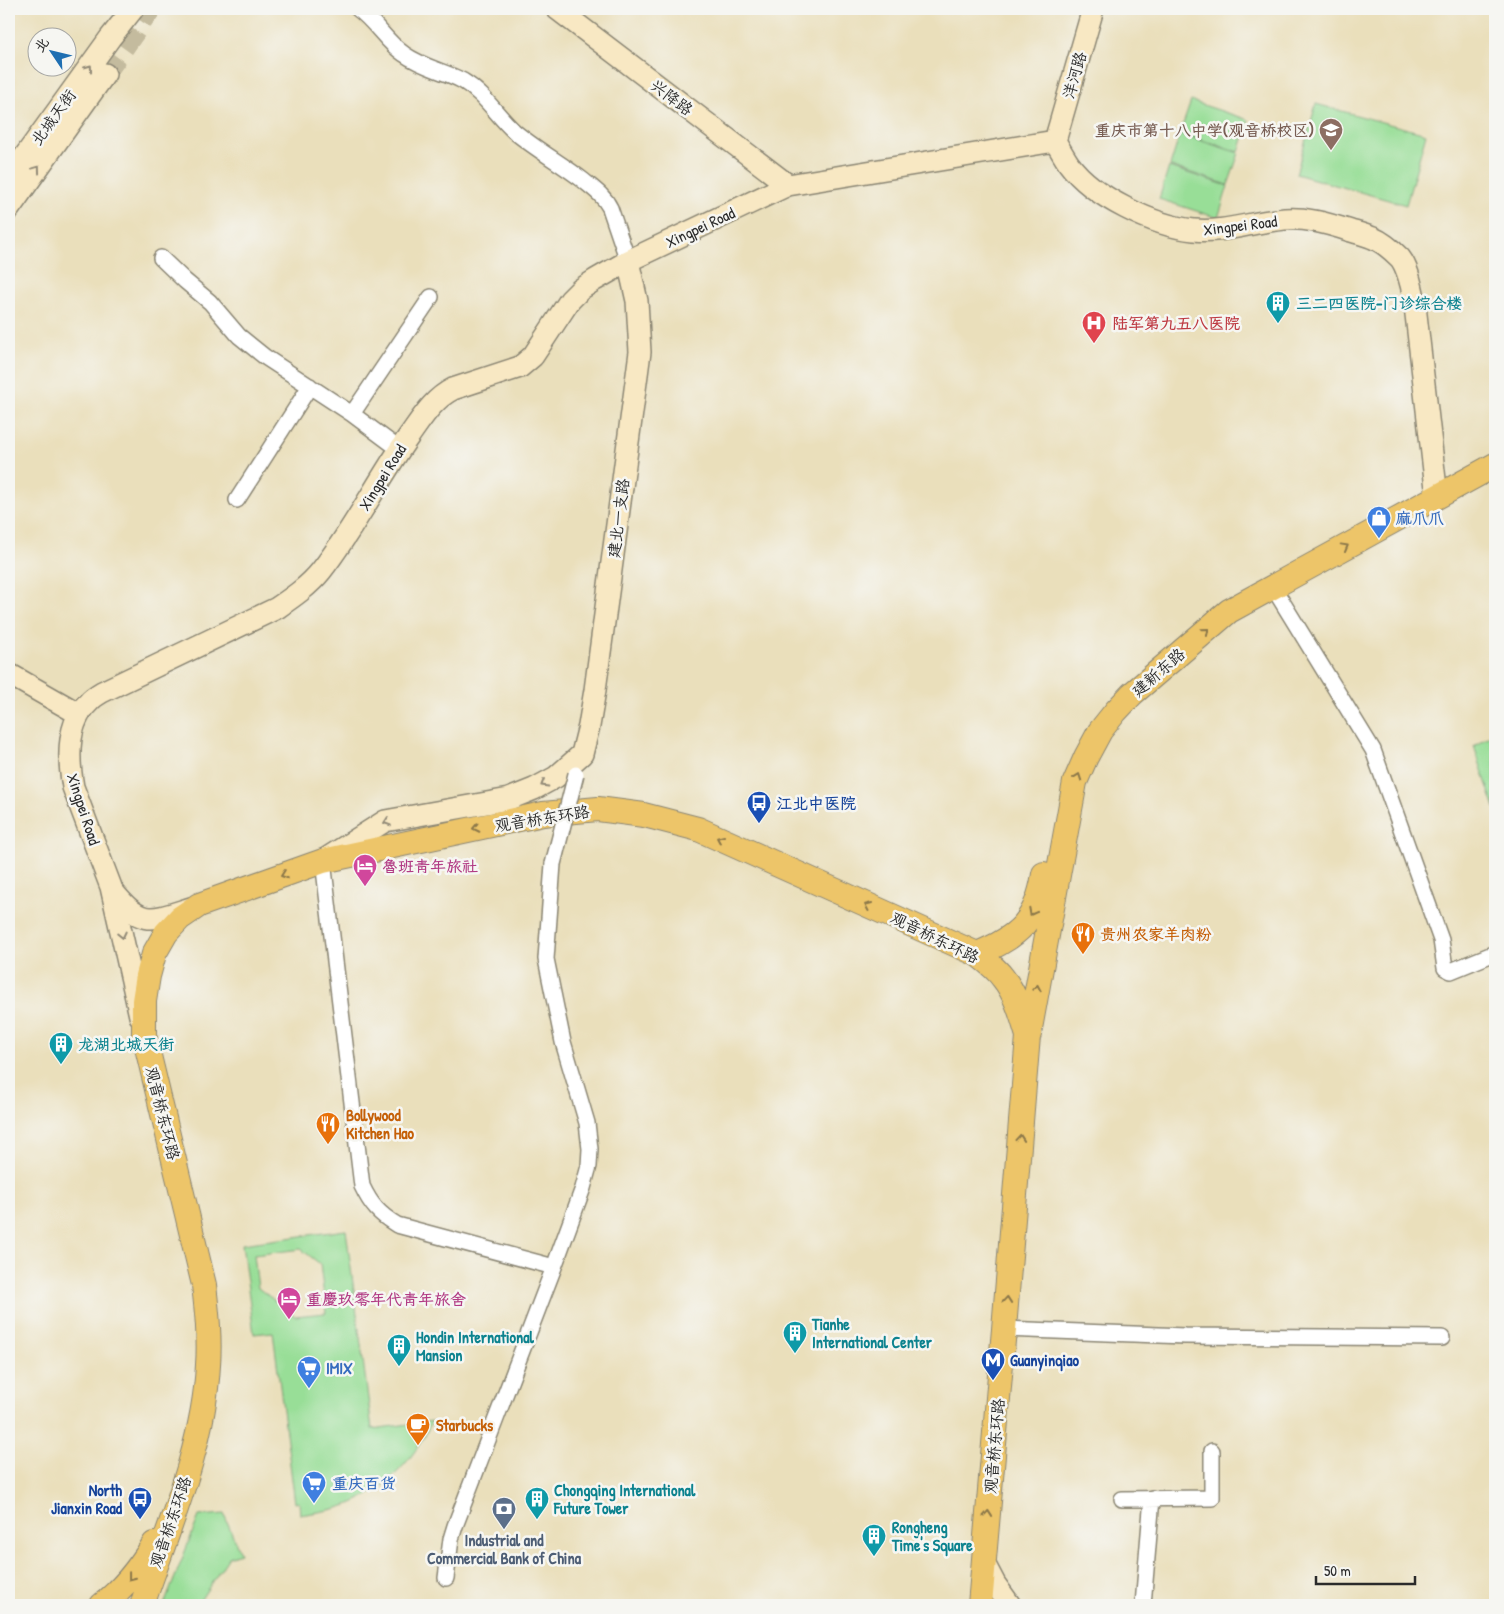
<svg xmlns="http://www.w3.org/2000/svg" width="1504" height="1614" font-family="'Patrick Hand','LXGW WenKai TC',sans-serif">
	<style>
		.green { fill: #98de97; stroke: #628461; fill-rule: evenodd }
		.lines { fill: none; stroke-linecap: round; stroke-linejoin: round }
		.secondary-tunnel { stroke: #c4bb9e; stroke-width: 21; stroke-dasharray: 21 11; stroke-linecap: butt }
		.street-casing { stroke: #8a8573; stroke-width: 18 }
		.secondary-casing { stroke: #8a8573; stroke-width: 24 }
		.primary-casing { stroke: #8a8573; stroke-width: 26 }
		.street { stroke: #fff; stroke-width: 15 }
		.secondary { stroke: #f8e8c3; stroke-width: 21 }
		.primary { stroke: #edc569; stroke-width: 24 }
		.street-bridge-casing { stroke: #8a8573; stroke-width: 18; stroke-linecap: butt }
		.street-bridge { stroke: #fff; stroke-width: 15 }
		.oneway { stroke: #928a77 }
		.oneway2 { stroke: #8c784a }
		.labels { text-anchor: middle; stroke-width: 5; stroke-linejoin: round; paint-order: stroke }
		.street-label { font-size: 16px; fill: #2b2b2b; stroke: #f6f6f2 }
		.education-label { font-size: 16px; font-weight: bold; fill: #785e54; stroke: #f6f6f2; text-anchor: end }
		.culture-label { font-size: 16px; font-weight: bold; fill: #0d838f; stroke: #f6f6f2; text-anchor: start }
		.health-label { font-size: 16px; font-weight: bold; fill: #be3a42; stroke: #f6f6f2; text-anchor: start }
		.shop-label { font-size: 16px; font-weight: bold; fill: #366cbe; stroke: #f6f6f2; text-anchor: start }
		.transit-label { font-size: 16px; font-weight: bold; fill: #164399; stroke: #f6f6f2; text-anchor: start }
		.hotel-label { font-size: 16px; font-weight: bold; fill: #b23c85; stroke: #f6f6f2; text-anchor: start }
		.food-label { font-size: 16px; font-weight: bold; fill: #c56008; stroke: #f6f6f2; text-anchor: start }
		.service-label { font-size: 16px; font-weight: bold; fill: #4e5e75; stroke: #f6f6f2 }
	</style>
	<rect width="100%" height="100%" fill="#f6f6f2"/>
	<filter id="ink" filterUnits="userSpaceOnUse"><feTurbulence type="fractalNoise" baseFrequency=".02" numOctaves="2"/><feDisplacementMap in="SourceGraphic" scale="10" xChannelSelector="R" yChannelSelector="G"/><feConvolveMatrix kernelMatrix="1 2 1 2 8 2 1 2 1" color-interpolation-filters="sRGB"/></filter>
	<filter id="wash" filterUnits="userSpaceOnUse"><feTurbulence type="fractalNoise" baseFrequency=".0096" numOctaves="4" result="noise"/><feDisplacementMap in="SourceGraphic" scale="20" xChannelSelector="R" yChannelSelector="G"/><feGaussianBlur stdDeviation="1.12" result="paint"/><feColorMatrix in="noise" values="0 0 0 0 0 0 0 0 0 0 0 0 0 0 0 0 0 1.4 0 .05"/><feComposite in="paint" operator="in"/></filter>
	<g filter="url(#wash)">
		<rect width="100%" height="100%" fill="#eadfbb"/>
		<path class="green" d="M1191 101 1249 120 1239 152 1180 133Z
			M1316 104 1426 134 1406 205 1296 174Z
			M1180 134 1239 153 1228 185 1170 166Z
			M1169 167 1228 186 1218 218 1159 199Z
			M1495 733V809L1474 746Z
			M346 1230 372 1429 432 1421C415 1460 381 1496 338 1508 326 1511 313 1513 300 1515L299 1502 295 1503 273 1332 254 1334 242 1244ZM301 1249 320 1264 326 1313 295 1316 258 1288 254 1255Z
			M224 1514 240 1553 229 1557 197 1605H164L199 1516Z"/>
	</g>
	<g filter="url(#ink)">
		<g class="lines">
			<path class="secondary-tunnel" d="M105 74 151 9"/>
			<defs>
				<path id="street" d="M358 9C375 21 386 42 404 54 422 67 444 71 463 81 485 94 497 116 515 132 537 150 562 164 584 181 594 189 604 196 610 208L628 261
					M161 258 185 281 210 302 239 336 265 357 352 414 399 449
					M352 414 431 297
					M237 500 310 386
					M1273 587 1373 750 1441 940 1445 968 1451 971 1495 953
					M323 861 362 1186C371 1205 379 1214 397 1225L554 1267
					M1004 1329 1185 1336 1442 1338
					M1122 1499 1212 1498V1451
					M446 1578 451 1539 455 1526 554 1267 583 1188 589 1166 590 1149 587 1123 563 1042 546 959 553 864
					M1143 1605 1152 1498"/>
				<path id="secondary" d="M557 9 788 185
					M1055 141 1093 9
					M9 178 110 38 133 9
					M9 209 105 74
					M9 674 79 714
					M327 858 385 821 509 799 534 789 556 777 582 754 589 726 595 690 640 352 637 301 628 261
					M112 890C141 927 150 921 191 908
					M140 1016 111 887 73 787C68 759 66 723 89 702 92 698 97 695 102 692L277 608C293 597 309 586 321 571 354 529 378 480 409 436 422 418 433 399 453 389L520 367 533 356 570 300 581 289 595 280 628 261 788 185 1055 141C1060 149 1064 157 1069 164 1093 197 1154 226 1194 230 1222 233 1249 223 1277 220 1303 216 1326 223 1351 231 1358 233 1366 235 1373 238 1383 242 1392 250 1400 258 1408 268 1411 285 1414 297L1437 497
					M984 1563 995 1584 1010 1605"/>
				<path id="primary" d="M977 954C1019 937 1037 920 1044 874
					M1029 1034 1075 782 1086 757 1100 731 1116 711 1132 694 1229 611 1495 465
					M102 1605C124 1588 139 1568 154 1544
					M142 1605C168 1529 204 1446 208 1365 210 1338 207 1311 204 1285L144 1035V1001L148 976 154 954 166 933 180 918 199 905 323 861 543 814 598 809 644 815 698 829 977 954C986 961 996 968 1003 978 1016 994 1022 1016 1028 1036L1004 1329 980 1605"/>
			</defs>
			<use href="#street" class="street-casing"/>
			<use href="#secondary" class="secondary-casing"/>
			<use href="#primary" class="primary-casing"/>
			<use href="#street" class="street"/>
			<use href="#secondary" class="secondary"/>
			<use href="#primary" class="primary"/>
			<defs>
				<path id="street-bridge" d="M553 864 576 774"/>
			</defs>
			<use href="#street-bridge" class="street-bridge-casing"/>
			<use href="#street-bridge" class="street-bridge"/>
		</g>
		<defs><path id="oneway-chevron" d="M-2-3.5L2.5 0L-2 3.5" fill="none" stroke-width="1.6" stroke-linecap="round" stroke-linejoin="round" transform="scale(1.25)"/></defs>
		<g class="oneway">
			<use href="#oneway-chevron" transform="translate(89 68) rotate(-54)"/>
			<use href="#oneway-chevron" transform="translate(37 169) rotate(-54)"/>
			<use href="#oneway-chevron" transform="translate(544 784) rotate(150)"/>
			<use href="#oneway-chevron" transform="translate(387 822) rotate(161)"/>
			<use href="#oneway-chevron" transform="translate(122 935) rotate(77)"/>
		</g>
		<g class="oneway2">
			<use href="#oneway-chevron" transform="translate(1345 547) rotate(-29)"/>
			<use href="#oneway-chevron" transform="translate(1206 631) rotate(-40)"/>
			<use href="#oneway-chevron" transform="translate(1078 777) rotate(-70)"/>
			<use href="#oneway-chevron" transform="translate(476 828) rotate(168)"/>
			<use href="#oneway-chevron" transform="translate(720 839) rotate(-156)"/>
			<use href="#oneway-chevron" transform="translate(284 875) rotate(160)"/>
			<use href="#oneway-chevron" transform="translate(868 906) rotate(-156)"/>
			<use href="#oneway-chevron" transform="translate(1032 912) rotate(118)"/>
			<use href="#oneway-chevron" transform="translate(1037 988) rotate(-80)"/>
			<use href="#oneway-chevron" transform="translate(1020 1138) rotate(-85)"/>
			<use href="#oneway-chevron" transform="translate(1007 1300) rotate(-85)"/>
			<use href="#oneway-chevron" transform="translate(988 1514) rotate(-85)"/>
			<use href="#oneway-chevron" transform="translate(131 1577) rotate(128)"/>
		</g>
	</g>
	<defs>
		<symbol id="school-pin" viewBox="-11 -11 22 30"><path d="M0 17L-7.5 6A9.5 9.5 0 1 1 7.5 6Z" fill="#8d6e63" stroke="#f6f6f2"/><path d="M0-5L7-2L0 1L-7-2ZM-4 1L0 2.5L4 1V4Q0 6-4 4Z" fill="#fff"/></symbol>
		<symbol id="building-pin" viewBox="-11 -11 22 30"><path d="M0 17L-7.5 6A9.5 9.5 0 1 1 7.5 6Z" fill="#0f9aa8" stroke="#f6f6f2"/><path d="M-4-6H4V6H1V3H-1V6H-4ZM-2.5-4.3h1.7v1.8h-1.7ZM.8-4.3h1.7v1.8H.8ZM-2.5-1h1.7V.8h-1.7ZM.8-1h1.7V.8H.8Z" fill="#fff"/></symbol>
		<symbol id="hospital-pin" viewBox="-11 -11 22 30"><path d="M0 17L-7.5 6A9.5 9.5 0 1 1 7.5 6Z" fill="#e0444e" stroke="#f6f6f2"/><path d="M-5-5h3v3.5h4V-5h3V5h-3V1.5h-4V5h-3Z" fill="#fff"/></symbol>
		<symbol id="shop-pin" viewBox="-11 -11 22 30"><path d="M0 17L-7.5 6A9.5 9.5 0 1 1 7.5 6Z" fill="#3f7fe0" stroke="#f6f6f2"/><path d="M-5-2.5h2.3a2.7 3.5 0 0 1 5.4 0H5L5.5 6h-11ZM-1.5-2.5h3a1.5 2.3 0 0 0-3 0Z" fill="#fff"/></symbol>
		<symbol id="bus-pin" viewBox="-11 -11 22 30"><path d="M0 17L-7.5 6A9.5 9.5 0 1 1 7.5 6Z" fill="#1a4fb4" stroke="#f6f6f2"/><path d="M-5-6H5V4H4V6H2V4H-2V6H-4V4H-5ZM-3.5-4V0h7V-4ZM-3.5 1.2v1.5H-2V1.2ZM2 1.2v1.5H3.5V1.2Z" fill="#fff"/></symbol>
		<symbol id="hotel-pin" viewBox="-11 -11 22 30"><path d="M0 17L-7.5 6A9.5 9.5 0 1 1 7.5 6Z" fill="#d1479c" stroke="#f6f6f2"/><path d="M-6-4.5h1.5V1H6V5H4.5V3h-9V5H-6ZM-4 0a1.8 1.8 0 1 1 3.6 0ZM.5 0V-2.5h3Q6-2.5 6 0Z" fill="#fff"/></symbol>
		<symbol id="restaurant-pin" viewBox="-11 -11 22 30"><path d="M0 17L-7.5 6A9.5 9.5 0 1 1 7.5 6Z" fill="#e8710a" stroke="#f6f6f2"/><path d="M-5-6h1v4h1v-4h1v4h1v-4h1v5L-1.5 .5V6h-2V.5L-5-1ZM5-6V6H3V1.5H1.5Q1.5-4 5-6Z" fill="#fff"/></symbol>
		<symbol id="metro-pin" viewBox="-11 -11 22 30"><path d="M0 17L-7.5 6A9.5 9.5 0 1 1 7.5 6Z" fill="#1a4fb4" stroke="#f6f6f2"/><path d="M-5.5 5V-5H-3L0 0L3-5H5.5V5H3V-.5L0 4L-3-.5V5Z" fill="#fff"/></symbol>
		<symbol id="supermarket-pin" viewBox="-11 -11 22 30"><path d="M0 17L-7.5 6A9.5 9.5 0 1 1 7.5 6Z" fill="#3f7fe0" stroke="#f6f6f2"/><path d="M-6-5.5h2.5l.6 2H6L4.5 2H-2.5L-4.4-4H-6ZM-1.5 3.2a1.3 1.3 0 1 0 .1 0ZM3 3.2a1.3 1.3 0 1 0 .1 0Z" fill="#fff"/></symbol>
		<symbol id="cafe-pin" viewBox="-11 -11 22 30"><path d="M0 17L-7.5 6A9.5 9.5 0 1 1 7.5 6Z" fill="#e8710a" stroke="#f6f6f2"/><path d="M-5.5-4.5H6V0H3Q3 3.5 0 3.5H-2.5Q-5.5 3.5-5.5 0ZM3-3.2v2h1.7v-2ZM-6 4.5H4V6H-6Z" fill="#fff"/></symbol>
		<symbol id="bank-pin" viewBox="-11 -11 22 30"><path d="M0 17L-7.5 6A9.5 9.5 0 1 1 7.5 6Z" fill="#5c6f8a" stroke="#f6f6f2"/><path d="M-6-4H6V4H-6ZM0-2.3a2.3 2.3 0 1 0 0 4.6a2.3 2.3 0 1 0 0-4.6Z" fill="#fff"/></symbol>
	</defs>
	<g fill-rule="evenodd">
		<use href="#school-pin" x="1317" y="116" width="28" height="38"/>
		<use href="#building-pin" x="1264" y="289" width="28" height="38"/>
		<use href="#hospital-pin" x="1080" y="309" width="28" height="38"/>
		<use href="#shop-pin" x="1365" y="504" width="28" height="38"/>
		<use href="#bus-pin" x="745" y="789" width="28" height="38"/>
		<use href="#hotel-pin" x="351" y="852" width="28" height="38"/>
		<use href="#restaurant-pin" x="1069" y="920" width="28" height="38"/>
		<use href="#building-pin" x="47" y="1030" width="28" height="38"/>
		<use href="#restaurant-pin" x="314" y="1110" width="28" height="38"/>
		<use href="#hotel-pin" x="275" y="1285" width="28" height="38"/>
		<use href="#building-pin" x="781" y="1319" width="28" height="38"/>
		<use href="#building-pin" x="385" y="1332" width="28" height="38"/>
		<use href="#metro-pin" x="979" y="1346" width="28" height="38"/>
		<use href="#supermarket-pin" x="295" y="1354" width="28" height="38"/>
		<use href="#cafe-pin" x="404" y="1411" width="28" height="38"/>
		<use href="#supermarket-pin" x="300" y="1469" width="28" height="38"/>
		<use href="#bus-pin" x="126" y="1485" width="28" height="38"/>
		<use href="#building-pin" x="523" y="1485" width="28" height="38"/>
		<use href="#bank-pin" x="490" y="1495" width="28" height="38"/>
		<use href="#building-pin" x="860" y="1522" width="28" height="38"/>
	</g>
	<g class="labels">
		<g class="street-label">
			<text transform="translate(1074 75) rotate(-74)" y="6">洋河路</text>
			<text transform="translate(672 97) rotate(37)" y="6">兴降路</text>
			<text transform="translate(53 117) rotate(-54)" y="6">北城天街</text>
			<text transform="translate(1240 225) rotate(-7)" y="6">Xingpei Road</text>
			<text transform="translate(700 227) rotate(-25)" y="6">Xingpei Road</text>
			<text transform="translate(382 477) rotate(-58)" y="6">Xingpei Road</text>
			<text transform="translate(618 518) rotate(-83)" y="6">建北一支路</text>
			<text transform="translate(1158 672) rotate(-41)" y="6">建新东路</text>
			<text transform="translate(84 809) rotate(72)" y="6">Xingpei Road</text>
			<text transform="translate(542 818) rotate(-9)" y="6">观音桥东环路</text>
			<text transform="translate(935 937) rotate(26)" y="6">观音桥东环路</text>
			<text transform="translate(163 1113) rotate(76)" y="6">观音桥东环路</text>
			<text transform="translate(994 1446) rotate(-85)" y="6">观音桥东环路</text>
			<text transform="translate(170 1522) rotate(-71)" y="6">观音桥东环路</text>
		</g>
		<g class="education-label">
			<text x="1314" y="136">重庆市第十八中学(观音桥校区)</text>
		</g>
		<g class="culture-label">
			<text x="1296" y="309">三二四医院-门诊综合楼</text>
			<text x="78" y="1050">龙湖北城天街</text>
			<text x="812" y="1330">Tianhe<tspan x="812" dy="18">International Center</tspan></text>
			<text x="416" y="1343">Hondin International<tspan x="416" dy="18">Mansion</tspan></text>
			<text x="554" y="1496">Chongqing International<tspan x="554" dy="18">Future Tower</tspan></text>
			<text x="892" y="1533">Rongheng<tspan x="892" dy="18">Time's Square</tspan></text>
		</g>
		<g class="health-label">
			<text x="1112" y="329">陆军第九五八医院</text>
		</g>
		<g class="shop-label">
			<text x="1396" y="524">麻爪爪</text>
			<text x="326" y="1374">IMIX</text>
			<text x="332" y="1489">重庆百货</text>
		</g>
		<g class="transit-label">
			<text x="776" y="809">江北中医院</text>
			<text x="1010" y="1366">Guanyinqiao</text>
			<text x="122" y="1496" text-anchor="end">North<tspan x="122" dy="18">Jianxin Road</tspan></text>
		</g>
		<g class="hotel-label">
			<text x="382" y="872">魯班青年旅社</text>
			<text x="306" y="1305">重慶玖零年代青年旅舍</text>
		</g>
		<g class="food-label">
			<text x="1100" y="940">贵州农家羊肉粉</text>
			<text x="346" y="1121">Bollywood<tspan x="346" dy="18">Kitchen Hao</tspan></text>
			<text x="436" y="1431">Starbucks</text>
		</g>
		<g class="service-label">
			<text x="504" y="1546">Industrial and<tspan x="504" dy="18">Commercial Bank of China</tspan></text>
		</g>
	</g>
	<rect width="1504" height="1614" fill="none" stroke="#f6f6f2" stroke-width="30"/>
	<g transform="translate(52 52) rotate(305)"><circle r="24" fill="#f6f6f2" stroke="#a5a5a2"/>
	<path d="M0-4L9 19L0 12L-9 19Z" fill="#1f6fb2"/>
	<text y="-8" font-size="14" font-weight="bold" text-anchor="middle" fill="#2b2b2b">北</text>
	</g>
	<path d="M1316 1576v8h99v-8" fill="none" stroke="#2b2b2b" stroke-width="2.5"/>
	<text x="1324" y="1576" font-size="15" fill="#2b2b2b" stroke="#f6f6f2" stroke-width="4" paint-order="stroke">50 m</text>
</svg>
